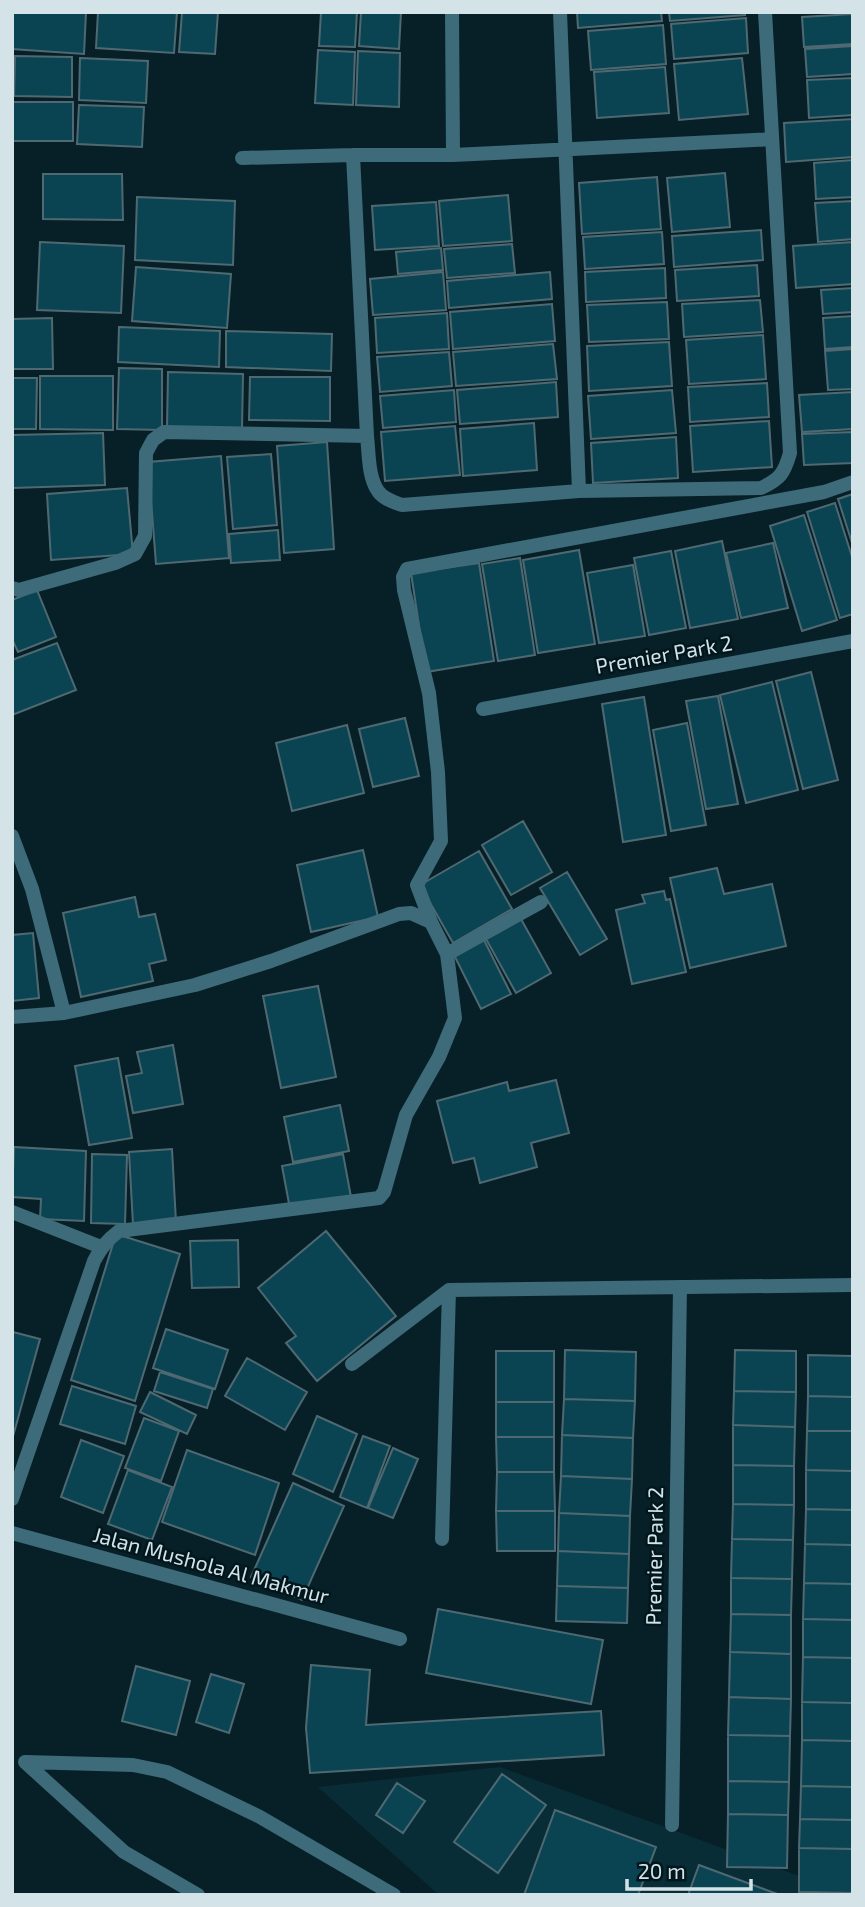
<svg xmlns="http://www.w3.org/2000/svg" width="865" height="1907" font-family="'Exo 2',sans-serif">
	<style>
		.built { fill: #092d37 }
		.building { fill: #0a4452; stroke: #4f6972; stroke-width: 2 }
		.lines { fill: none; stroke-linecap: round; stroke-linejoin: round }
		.minor { stroke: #3e6b79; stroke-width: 14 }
		.labels { text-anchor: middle; stroke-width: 5; stroke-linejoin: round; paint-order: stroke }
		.street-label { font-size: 21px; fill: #d4e3e7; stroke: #01171d }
	</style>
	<rect width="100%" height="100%" fill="#072027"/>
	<path class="built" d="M500 1767 851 1895H439L318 1787Z"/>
	<path class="building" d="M12 12H86L84 54 12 49Z
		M98 12H177L174 53 96 48Z
		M182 12H218L215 54 179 52Z
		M321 12H357L355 47 319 46Z
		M361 12H401L399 49 359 46Z
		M577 12H661L662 21 578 28Z
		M669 12H745V15L670 21Z
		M853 14V44L804 47 802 17Z
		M746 18 748 53 674 59 671 24Z
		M663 25 666 64 591 70 588 31Z
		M853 46V74L807 77 805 49Z
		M318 50 355 52 353 105 315 103Z
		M358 51 400 53 399 107 356 105Z
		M15 56 72 57V97L14 96Z
		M80 58 148 61 146 103 79 100Z
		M742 58 748 114 679 120 674 64Z
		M665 67 669 113 597 118 594 72Z
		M853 78V115L809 118 807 80Z
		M12 102H73V141H12Z
		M79 105 144 107 142 147 77 144Z
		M853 119V157L786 162 784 123Z
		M853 160V197L816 199 814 163Z
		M725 173 730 227 672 232 667 178Z
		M43 174H122L123 220 43 219Z
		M657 177 661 229 582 234 579 183Z
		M508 195 512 241 443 246 439 201Z
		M137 197 235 201 233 265 135 260Z
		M853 201V239L818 242 815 203Z
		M436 202 439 246 375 250 372 206Z
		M761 230 763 260 674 267 672 236Z
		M662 232 664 264 585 269 583 237Z
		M40 242 124 246 121 313 37 310Z
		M853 242V284L796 288 793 246Z
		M512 244 515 273 447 278 444 249Z
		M441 248 443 270 398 274 396 252Z
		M757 265 759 296 677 301 675 270Z
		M136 267 231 274 227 328 132 321Z
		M665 268 666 298 586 302 585 272Z
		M443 272 446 310 373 315 370 279Z
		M550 272 552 299 449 308 447 281Z
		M853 288V312L823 314 821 290Z
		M760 300 763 332 684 337 682 304Z
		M667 302 669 339 589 342 587 305Z
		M552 304 555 341 453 349 450 312Z
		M447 313 449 349 377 353 375 318Z
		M853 316V347L825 349 823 318Z
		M52 318 53 369H12V319Z
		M119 327 220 331 219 367 118 362Z
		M226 331 332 334 331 371 226 367Z
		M763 335 766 379 689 384 686 340Z
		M669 342 672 386 589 391 587 346Z
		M553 344 557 379 456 386 453 352Z
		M853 349V389L828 390 825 351Z
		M449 352 452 386 380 392 377 357Z
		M119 368 162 369V430L117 429Z
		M168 372 243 374 242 429 167 428Z
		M40 376H113V430L40 429Z
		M250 377H330V421L249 420Z
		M12 378H37L36 429H12Z
		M556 382 558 417 460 424 457 390Z
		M767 383 769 417 690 422 688 387Z
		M454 390 456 422 383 428 380 396Z
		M672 390 676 433 591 439 588 396Z
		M853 392V429L802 432 799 395Z
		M769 421 772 467 693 472 690 426Z
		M534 423 537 470 463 476 460 429Z
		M455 426 460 475 385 481 381 432Z
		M853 432V463L804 465 802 434Z
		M103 433 105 485 12 488V435Z
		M676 437 678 478 593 483 591 443Z
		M327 442 334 549 284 553 277 446Z
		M271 454 277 525 233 529 227 457Z
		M221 456 229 558 156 564 148 462Z
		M127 488 133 554 51 560 47 494Z
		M853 494V546L838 499Z
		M835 503 853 560V614L840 618 807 512Z
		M804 515 837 620 802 631 770 526Z
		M278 530 280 560 231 563 229 534Z
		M722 541 738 619 690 628 675 551Z
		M773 543 788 608 741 618 726 553Z
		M579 550 595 644 538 653 523 560Z
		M671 551 686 628 649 635 634 558Z
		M520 558 535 655 498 661 482 564Z
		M479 563 494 661 426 672 411 573Z
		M633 565 645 636 599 643 587 573Z
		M37 590 56 637 18 652 12 639V600Z
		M57 643 76 690 12 715V660Z
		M811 672 838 780 803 789 776 681Z
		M772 682 798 790 746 803 720 695Z
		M718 696 738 804 706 809 686 701Z
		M644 697 666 835 623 842 602 704Z
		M405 718 419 776 373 787 359 729Z
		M687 723 706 825 671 831 653 730Z
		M347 725 364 793 292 811 276 743Z
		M523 821 552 872 511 895 482 845Z
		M363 850 378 917 311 932 297 865Z
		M479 851 512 909 453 943 420 885Z
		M717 868 724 894 772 884 786 946 690 968 670 878Z
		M567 872 607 939 580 955 540 888Z
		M664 891 666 900 670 899 686 972 632 984 616 910 645 903 642 895Z
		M135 897 139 917 155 914 166 960 149 964 153 981 81 997 63 913Z
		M521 919 551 973 516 993 486 939Z
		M33 933 39 998 12 1001V935Z
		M484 940 511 994 481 1009 454 955Z
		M318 986 336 1077 281 1088 263 996Z
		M173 1045 183 1104 133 1113 126 1076 142 1073 137 1052Z
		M118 1058 132 1138 89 1145 75 1066Z
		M556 1080 569 1133 531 1143 537 1167 480 1183 474 1158 453 1163 437 1101 507 1082 509 1091Z
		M340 1105 349 1151 293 1162 284 1117Z
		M14 1147 86 1151 84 1221 40 1219 41 1199 12 1197Z
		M172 1149 176 1222 133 1225 129 1152Z
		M92 1154 127 1155 125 1224 91 1223Z
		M343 1154 351 1197 290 1209 282 1166Z
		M326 1231 396 1316 317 1381 286 1343 296 1336 258 1288Z
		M116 1234 180 1254 135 1401 71 1380Z
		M238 1240 239 1287 192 1288 190 1241Z
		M166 1329 228 1350 215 1389 153 1368Z
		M13 1332 40 1339 12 1440V1336Z
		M565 1350 636 1352 635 1401 564 1399Z
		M735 1350 796 1351V1392L734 1391Z
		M496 1351H554V1402H496Z
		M808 1355 853 1356V1397L808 1396Z
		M247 1358 307 1392 285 1430 225 1396Z
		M160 1372 213 1389 207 1408 154 1391Z
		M72 1386 136 1406 125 1444 60 1424Z
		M734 1391 796 1392 795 1427 733 1425Z
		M150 1392 196 1415 187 1434 140 1412Z
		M808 1396 853 1397V1431H807Z
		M564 1399 635 1401 633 1438 562 1435Z
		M496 1402H554V1437H496Z
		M317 1416 357 1434 333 1492 293 1474Z
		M144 1418 179 1431 161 1481 125 1468Z
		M733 1425 795 1427 794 1466 733 1465Z
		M807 1431H853V1471L806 1470Z
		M562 1435 633 1438 632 1479 561 1476Z
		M363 1436 390 1446 367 1508 340 1497Z
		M496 1437H554V1472H497Z
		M81 1440 124 1456 103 1513 61 1497Z
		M393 1448 418 1459 393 1518 368 1508Z
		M187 1450 279 1483 255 1555 162 1522Z
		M733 1465 794 1466V1505L733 1504Z
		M128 1470 172 1487 152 1540 108 1524Z
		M806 1470 853 1471V1510L806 1509Z
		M497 1472H554L555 1511H496Z
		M561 1476 632 1479 630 1516 559 1513Z
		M293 1483 344 1506 302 1600 251 1577Z
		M733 1504 794 1505 793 1540 732 1539Z
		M806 1509 853 1510V1545L805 1544Z
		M496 1511H555V1551H497Z
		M559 1513 630 1516 629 1554 558 1551Z
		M732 1539 793 1540 792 1579 731 1578Z
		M805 1544 853 1545V1584L804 1583Z
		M558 1551 629 1554 628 1588 557 1586Z
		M731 1578 792 1579 791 1615 731 1614Z
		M804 1583 853 1584V1620L803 1619Z
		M557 1586 628 1588 627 1623 556 1621Z
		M438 1609 603 1640 591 1704 426 1673Z
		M731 1614 791 1615V1654L730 1652Z
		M803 1619 853 1620V1658L803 1657Z
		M730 1652 791 1654V1699L729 1697Z
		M803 1657 853 1658V1703L802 1702Z
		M311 1665 370 1670 366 1725 601 1711 604 1755 310 1773 306 1728Z
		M136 1666 190 1681 176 1735 122 1721Z
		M211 1674 244 1684 229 1733 196 1722Z
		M729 1697 791 1699 790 1736 728 1735Z
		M802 1702 853 1703V1741L802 1740Z
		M728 1735 790 1736 789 1782 728 1781Z
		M802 1740 853 1741V1787L801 1786Z
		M502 1774 546 1805 498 1873 454 1842Z
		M728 1781 789 1782 788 1815 728 1814Z
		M397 1783 425 1801 403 1833 376 1815Z
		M801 1786 853 1787V1820L800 1819Z
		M555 1810 656 1847 638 1895H524Z
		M728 1814 788 1815 787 1868 727 1867Z
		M800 1819 853 1820V1849L799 1848Z
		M799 1848 853 1849V1893L799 1892Z
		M699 1865 780 1895H688Z"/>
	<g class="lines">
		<path class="minor" d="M452 12 453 155
			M560 12 579 491
			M353 155 367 436C369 453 368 477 378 491 383 499 394 502 402 505L579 491 761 488C780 479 784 474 790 453L765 12
			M242 158 353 155H453L772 139
			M12 588 19 590 115 563 135 554 145 536 146 453 153 440 164 432 367 436
			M483 709 853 641
			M12 836 32 889 64 1013
			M447 954 541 902
			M12 1017 64 1013 195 985 271 961 399 914 411 913 431 922
			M12 1212 101 1247
			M352 1364 449 1290 853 1285
			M12 1499 94 1261C101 1248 107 1240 119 1231L379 1198 384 1192 406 1115 439 1057 455 1018 447 954 431 922 417 885 441 841 438 772 429 693 404 590 403 577 407 569 824 492 853 482
			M12 1533 400 1639
			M442 1539 449 1290
			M672 1825 680 1287
			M198 1895 124 1852 25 1762 133 1765 167 1772 260 1817 394 1895"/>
	</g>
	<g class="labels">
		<g class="street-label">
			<text transform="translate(664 655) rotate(-10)" y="7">Premier Park 2</text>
			<text transform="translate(655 1556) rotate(-89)" y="7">Premier Park 2</text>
			<text transform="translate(211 1566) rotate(15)" y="7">Jalan Mushola Al Makmur</text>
		</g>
	</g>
	<rect width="865" height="1907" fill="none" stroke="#d4e3e7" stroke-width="28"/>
	<path d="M627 1879v10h124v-10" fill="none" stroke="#d4e3e7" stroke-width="3.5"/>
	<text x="638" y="1879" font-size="21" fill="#d4e3e7" stroke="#01171d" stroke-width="5" paint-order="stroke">20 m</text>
</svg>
